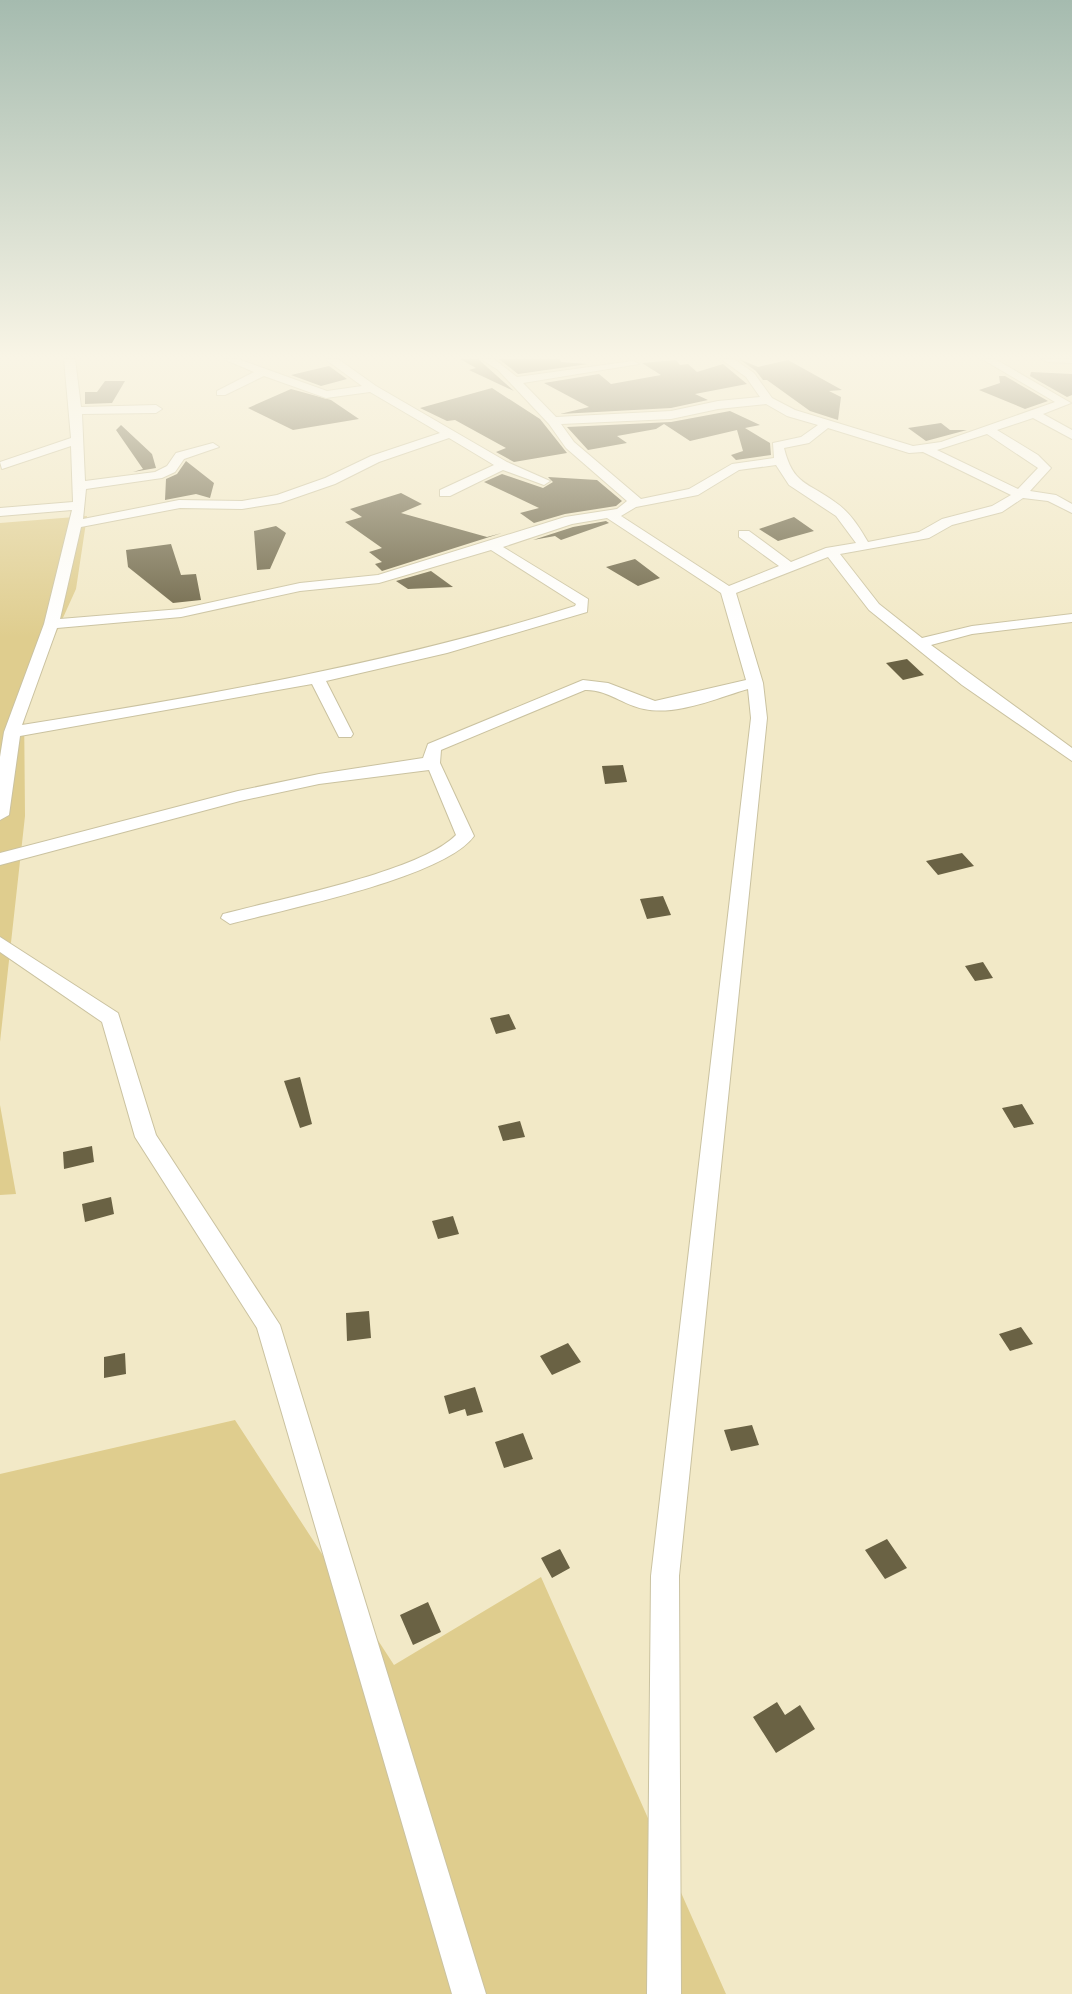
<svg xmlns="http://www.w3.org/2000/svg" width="1072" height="1994" font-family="'Roboto Condensed',sans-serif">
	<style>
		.green { fill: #dfcd8e }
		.building { fill: #6a6244 }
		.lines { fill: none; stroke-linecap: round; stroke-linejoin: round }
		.minor-casing { stroke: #cac2a0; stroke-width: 2 }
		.minor { fill: #fff; fill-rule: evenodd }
	</style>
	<rect width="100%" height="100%" fill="#f2e9c7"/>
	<path class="green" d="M87 516 76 589 24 704 25 816 0 1042V523Z
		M0 1105 16 1194 0 1195Z
		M235 1420 394 1665 541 1577 726 1994H0V1474Z"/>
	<path class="building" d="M460 359H478L514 391 469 370 476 368Z
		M499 359H560L561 362 588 364 518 374Z
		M739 359 758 367 788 360 842 390 829 391 841 397 838 420 810 411 767 380H763L756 371Z
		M676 360 680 365 688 364 697 372 723 364 747 384 695 394 708 400 671 408 560 414 589 407 544 383 599 374 611 384 661 375 642 363Z
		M329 366 347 379 321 386 291 375Z
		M1031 372 1072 374V395L1067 397 1030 376Z
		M999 376H1005L1048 401 1025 409 979 390 1000 383Z
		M105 381H125L112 403 85 404V392H97Z
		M492 388 540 419 567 453 514 462 496 452 506 448 455 420 447 421 420 408Z
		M291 389 331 400 359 419 293 430 248 408Z
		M730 411 760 425 745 428 770 443 771 455 736 460 731 455 743 451 737 430 690 441 664 424 656 429 617 436 627 443 588 450 567 427 671 422Z
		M941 423 950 430H967L926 441 908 428Z
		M121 425 152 454 156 468 133 472 143 469 116 430Z
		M186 461 214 483 210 498 196 494 165 500 166 479 177 474Z
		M502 474 543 488 553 482 548 477 597 480 622 501 616 506 565 514 534 523 520 513 539 508 484 482Z
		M401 493 422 504 401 513 487 537 502 533 382 571 375 564 382 562 369 552 382 548 345 522 362 517 350 509Z
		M794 517 814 531 778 541 759 529Z
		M606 521 609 523 561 540 555 536 533 540 573 527Z
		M276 526 286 533 270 569 257 570 254 531Z
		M171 544 181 575 196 574 201 600 173 603 128 567 126 550Z
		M635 559 660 578 638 586 606 567Z
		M431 571 453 587 408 589 396 581Z
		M907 659 924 675 903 680 886 663Z
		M623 765 627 782 605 784 602 766Z
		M962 853 974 866 938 875 926 861Z
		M663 896 671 915 647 919 640 899Z
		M983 962 993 978 975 981 965 966Z
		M509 1014 516 1029 496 1034 490 1018Z
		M300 1077 312 1124 300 1128 284 1081Z
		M1022 1104 1034 1124 1014 1128 1002 1108Z
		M520 1121 525 1137 503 1141 498 1126Z
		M92 1146 94 1162 64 1169 63 1152Z
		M111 1197 114 1214 85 1222 82 1204Z
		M453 1216 459 1234 438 1239 432 1221Z
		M369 1311 371 1338 347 1341 346 1313Z
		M1021 1327 1033 1344 1010 1351 999 1334Z
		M568 1343 581 1362 552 1375 540 1356Z
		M125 1353 126 1374 104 1378V1357Z
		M475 1387 483 1412 467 1416 465 1409 449 1414 444 1396Z
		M752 1425 759 1445 731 1451 724 1430Z
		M523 1433 533 1459 504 1468 495 1442Z
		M887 1539 907 1568 885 1579 865 1550Z
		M560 1549 570 1568 552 1578 541 1558Z
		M428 1602 441 1632 413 1645 400 1615Z
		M777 1702 785 1715 800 1705 815 1729 776 1753 753 1717Z"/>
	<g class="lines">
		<defs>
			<path id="minor" d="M64 359H75L81 407 156 405 162 409 156 413 82 414 85 481 155 472 167 466 176 453 213 443 219 447 184 459 175 472 162 478 86 489 83 519 179 500 242 501 277 495 325 478 371 456 440 433 370 392 326 398 264 376 225 395H217V391L254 372 223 359H238L327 391 362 386 325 359H338L376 386 507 462 550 481 544 485 503 470 450 496H440V490L494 465 449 438 379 462 335 484 280 503 242 509 180 508 81 527 60 619 181 609 300 583 378 575 565 517 617 509 627 501 566 448 549 424 498 370 481 359H494L517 377 633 361 639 364 523 383 556 417 671 411 718 401 760 397 746 377 721 359H734L754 373 772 398 795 410 913 446 941 442 1055 402 982 359H995L1071 403 1043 414 1072 430V439L1033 418 997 430 1038 455 1051 468 1030 491 1056 495 1072 504V513L1048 501 1023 498 1002 512 952 525 929 538 840 554 879 604 922 638 972 626 1072 614V622L972 634 931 645 1072 748V761L962 685 869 610 828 557 736 593 763 683 767 718 679 1576 681 1994H647L651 1576 751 718 748 689C717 698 677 716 644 709 623 705 607 689 585 690L441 750 440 763 474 836C444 878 285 909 230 924L221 918 223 914C278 899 420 872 456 835L429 770 319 784 240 801 0 865V853L238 791 319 774 423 758 428 744 583 680 608 683 655 701 746 680 721 593 607 518 572 524 503 547 588 599 587 612 447 653 326 681 353 734 351 737H339L312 684 20 736 9 815 0 820V757L4 732 44 624 72 510 0 516V508L73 502 71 446 2 469 0 462 71 438ZM766 404 787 416 818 425 801 437 773 443 774 458 732 464 689 489 641 499 574 442 561 424 671 419 718 409ZM828 428 909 453 923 452 1011 495 992 506 942 519 919 532 868 542C859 527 850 512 835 502 808 482 793 485 784 448L809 443ZM987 434 1038 468 1018 489 937 450ZM776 465 789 485 836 516 856 543 826 548 791 562 749 531H739V537L779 566 729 586 621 516 636 507 698 495 739 470ZM491 550 576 604 575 606C394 663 209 695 22 725L57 628 181 617 300 591 379 583Z
				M1042 359H1072V363L1048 362Z
				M0 937 118 1013 156 1135 280 1325 486 1994H452L257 1328 135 1137 102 1022 0 952Z"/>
		</defs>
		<use href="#minor" class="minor-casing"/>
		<use href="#minor" class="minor"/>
	</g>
	<linearGradient id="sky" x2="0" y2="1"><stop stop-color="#a5bbaf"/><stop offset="0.56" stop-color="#f9f5e6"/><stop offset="1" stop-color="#f9f5e6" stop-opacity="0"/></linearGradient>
	<rect width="1072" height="638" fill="url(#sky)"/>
</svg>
